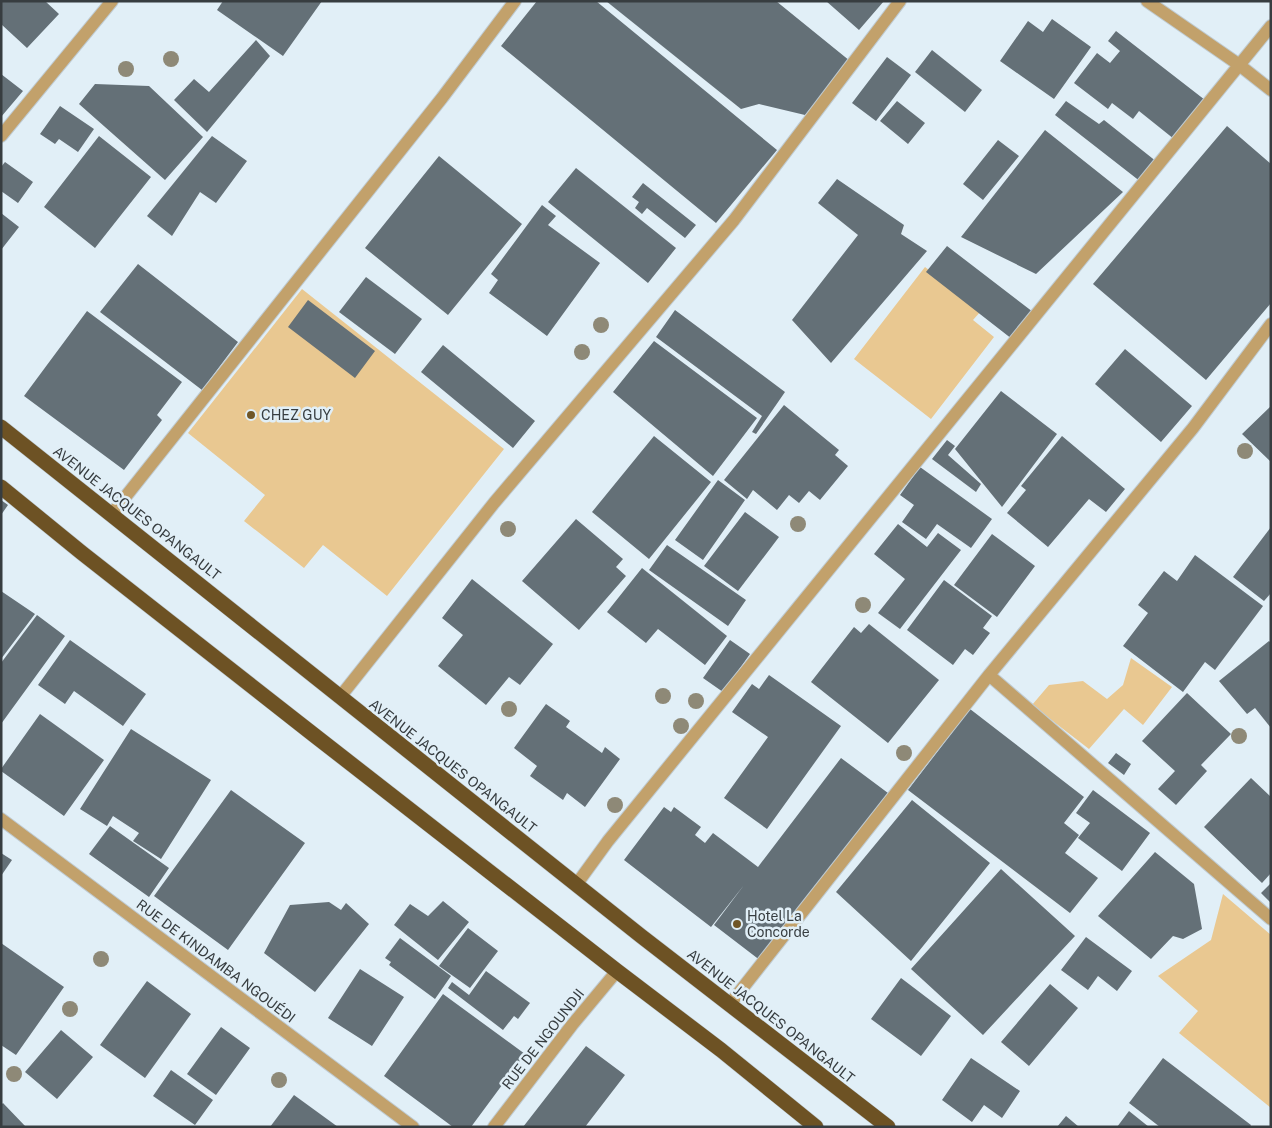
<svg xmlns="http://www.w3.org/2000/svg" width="1272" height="1128" font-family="'Public Sans',sans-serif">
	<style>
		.green { fill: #e9c891 }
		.building { fill: #647077 }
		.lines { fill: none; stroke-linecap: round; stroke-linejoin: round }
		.minor-casing { stroke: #bfcbd2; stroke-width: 14 }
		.highway-casing { stroke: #bfcbd2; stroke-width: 16 }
		.minor { stroke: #c2a16b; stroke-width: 12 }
		.highway { stroke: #6d5224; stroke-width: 15 }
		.tree { fill: #8e8977 }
		.poi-dot { fill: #705627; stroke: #e1eff7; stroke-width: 2 }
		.labels { text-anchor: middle; stroke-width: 5; stroke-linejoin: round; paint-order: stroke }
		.poi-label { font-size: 14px; fill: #373d40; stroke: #e1eff7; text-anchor: start }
		.street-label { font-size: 14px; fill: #373d40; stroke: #e1eff7 }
	</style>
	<rect width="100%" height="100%" fill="#e1eff7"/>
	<path class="green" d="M925 267 981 311 973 320 994 337 931 419 854 359Z
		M302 289 504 449 387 596 323 545 304 568 244 521 265 495 188 433Z
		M1131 658 1172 687 1143 725 1124 709 1089 749 1032 705 1049 685 1083 681 1107 699 1123 685Z
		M1223 894 1271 935V1108L1179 1033 1198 1011 1158 976 1211 940Z"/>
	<path class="building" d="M1 1H45L59 14 27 48 1 24Z
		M223 1H322L283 56 217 10Z
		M537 1H596L777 150 716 223 501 46Z
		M606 1H776L850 61 805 115 759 104 741 109Z
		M826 1H884L859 30Z
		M1052 19 1091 47 1054 99 1000 61 1028 21 1043 32Z
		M1116 31 1205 100 1174 139 1139 111 1133 119 1112 103 1108 109 1074 83 1097 53 1110 63 1120 51 1108 41Z
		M256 40 270 56 207 132 174 100 194 79 209 92Z
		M932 50 982 90 965 112 915 72Z
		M887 57 911 75 876 121 852 103Z
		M1 74 23 91 1 117Z
		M95 84 149 86 203 137 165 180 79 104Z
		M897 101 925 123 908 144 880 121Z
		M1066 101 1099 124 1104 120 1157 162 1141 182 1055 115Z
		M60 106 94 129 78 152 59 139 55 144 40 134Z
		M1227 126 1271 164V303L1206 380 1093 284Z
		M1045 130 1123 192 1036 274 961 237Z
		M99 136 151 177 95 248 44 207Z
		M212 136 247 161 216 203 200 192 172 236 147 216Z
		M998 140 1019 156 983 200 963 184Z
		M439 156 522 224 448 315 365 248Z
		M5 162 33 182 18 203 1 191V167Z
		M576 168 676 248 648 283 548 202Z
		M837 179 904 225 901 234 927 251 831 363 792 320 858 235 818 203Z
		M643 183 696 225 685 238 647 208 642 214 635 208 639 202 632 197Z
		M542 205 556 216 548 225 600 263 547 336 489 293 498 280 491 274Z
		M1 213 19 227 1 250Z
		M947 246 1033 312 1012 339 926 272Z
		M138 264 238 342 202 390 100 312Z
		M366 277 422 319 395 354 339 312Z
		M308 300 375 351 355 378 288 327Z
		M675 310 785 392 756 434 752 432 762 416 656 337Z
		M87 311 182 382 157 415 162 420 124 470 24 396Z
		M654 341 757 418 713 476 613 392Z
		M443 345 535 421 513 448 421 372Z
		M1125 349 1192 406 1161 442 1095 384Z
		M1001 391 1057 434 1002 507 955 449Z
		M784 405 839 450 835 455 848 466 820 500 809 491 799 503 789 495 777 510 753 490 747 499 724 480Z
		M1271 406V462L1242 434Z
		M654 436 711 482 649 559 592 512Z
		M1062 436 1125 489 1106 512 1089 499 1048 547 1007 513 1026 490 1021 486Z
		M947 440 955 446 948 455 981 484 976 492 932 459Z
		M920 467 992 519 971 548 937 524 926 539 902 522 914 505 900 495Z
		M718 480 745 500 703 560 675 540Z
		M1 500 8 505 1 515Z
		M745 512 779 537 738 591 704 566Z
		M576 519 623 559 616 567 626 576 579 630 522 581Z
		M898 524 927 547 938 533 961 550 900 629 878 613 905 579 874 554Z
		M1271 527V593L1264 601 1233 577Z
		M992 534 1035 566 997 617 954 585Z
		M667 545 746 600 728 626 649 570Z
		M1195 555 1263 606 1215 670 1205 662 1183 692 1123 646 1148 613 1138 605 1164 571 1177 581Z
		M642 568 727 636 705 665 658 629 646 643 607 612Z
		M472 579 553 644 520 685 509 677 486 705 438 666 463 635 442 618Z
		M944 580 992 616 983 628 990 633 973 655 965 649 953 665 907 630Z
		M1 591 35 614 1 659Z
		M37 615 65 636 1 724V663Z
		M869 624 939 680 888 743 811 682 854 627 861 633Z
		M70 640 146 694 123 726 74 691 65 704 38 685Z
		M730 640 750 654 723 692 703 678Z
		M1269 641 1271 643V728L1255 708 1247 714 1219 681Z
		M769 675 841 726 767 829 724 798 768 737 732 712 752 684 759 689Z
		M1187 693 1231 734 1201 765 1207 771 1176 805 1158 789 1175 771 1142 741Z
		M546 704 570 721 566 727 602 753 605 747 620 759 585 807 567 793 563 800 530 776 537 766 514 748Z
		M970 709 1084 797 1064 823 1079 835 1065 853 1098 878 1070 913 908 790Z
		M40 714 104 760 64 816 1 771V769Z
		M131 729 211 780 161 859 133 841 139 833 113 816 107 826 80 809Z
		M1116 753 1131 764 1124 775 1108 763Z
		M841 758 888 793 761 961 714 925 744 885 711 927 624 860 664 807 671 812 674 807 701 827 695 835 705 843 713 833 758 867Z
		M1251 778 1271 797V873L1262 883 1204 827Z
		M231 790 305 843 228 950 154 896Z
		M1093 790 1150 833 1122 871 1078 838 1090 823 1076 813Z
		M912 800 990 863 911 961 836 892Z
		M110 826 169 868 149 897 89 854Z
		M1155 852 1194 884 1202 929 1183 939 1173 936 1151 959 1098 916Z
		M1 853 12 860 1 876Z
		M1001 869 1075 936 983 1035 911 969Z
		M1271 883V903L1261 893Z
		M443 901 469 922 438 960 394 925 410 904 428 916Z
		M329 902 341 910 346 903 369 924 315 992 264 953 290 905Z
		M468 928 498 951 470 988 439 966Z
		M1086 937 1132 971 1117 991 1098 976 1088 990 1061 970Z
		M400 938 451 976 435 999 389 965 391 962 385 958Z
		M1 943 64 987 16 1055 1 1045Z
		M360 969 404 997 372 1046 328 1018Z
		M486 971 530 1003 518 1019 514 1016 503 1030 448 988 452 982 469 995Z
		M901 978 951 1016 921 1056 871 1019Z
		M147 981 191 1014 145 1078 100 1045Z
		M1050 984 1078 1008 1029 1066 1001 1042Z
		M443 994 525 1054 471 1127H453L384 1076Z
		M221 1027 250 1048 216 1095 187 1074Z
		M61 1030 93 1057 57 1099 25 1072Z
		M586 1046 625 1075 585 1127H523Z
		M971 1058 1020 1091 1002 1118 984 1105 972 1122 942 1100Z
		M1163 1058 1251 1125 1250 1127H1160L1129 1103Z
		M171 1070 213 1100 195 1125 153 1096Z
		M294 1095 338 1127H270Z
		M3 1103 26 1127H1V1105Z
		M1129 1111 1149 1127H1117Z
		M1066 1116 1079 1127H1057Z"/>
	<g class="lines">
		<defs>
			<path id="minor" d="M1147 1 1238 64 1271 90
				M1 136 112 1
				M111 515 442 98 515 1
				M989 675 1271 919
				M340 697 494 503 734 220 900 1
				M1 819 413 1127
				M576 885 608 841 1271 26
				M730 1004 989 675 1193 428 1271 324
				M494 1127 572 1025 617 971"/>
			<path id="highway" d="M1 427 641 936 888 1127
				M1 487 82 553 314 735 617 971 721 1050 816 1127"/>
		</defs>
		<use href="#minor" class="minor-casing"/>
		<use href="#highway" class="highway-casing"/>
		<use href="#minor" class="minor"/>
		<use href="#highway" class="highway"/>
	</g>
	<g class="tree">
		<circle cx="171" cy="59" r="8"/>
		<circle cx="126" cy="69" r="8"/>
		<circle cx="601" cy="325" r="8"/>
		<circle cx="582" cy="352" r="8"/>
		<circle cx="1245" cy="451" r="8"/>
		<circle cx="798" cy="524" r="8"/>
		<circle cx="508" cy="529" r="8"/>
		<circle cx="863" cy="605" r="8"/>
		<circle cx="663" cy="696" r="8"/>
		<circle cx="696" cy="701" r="8"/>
		<circle cx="509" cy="709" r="8"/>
		<circle cx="681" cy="726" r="8"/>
		<circle cx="1239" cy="736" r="8"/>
		<circle cx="904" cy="753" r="8"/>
		<circle cx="615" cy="805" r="8"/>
		<circle cx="101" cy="959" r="8"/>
		<circle cx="70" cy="1009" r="8"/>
		<circle cx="14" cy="1074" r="8"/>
		<circle cx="279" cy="1080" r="8"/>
	</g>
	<g class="poi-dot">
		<circle cx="251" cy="415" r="5"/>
		<circle cx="737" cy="924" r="5"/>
	</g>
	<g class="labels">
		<g class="poi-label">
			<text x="261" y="420">CHEZ GUY</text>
			<text x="747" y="921">Hotel La<tspan x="747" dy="16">Concorde</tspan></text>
		</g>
		<g class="street-label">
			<text transform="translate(137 513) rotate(38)" y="5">AVENUE JACQUES OPANGAULT</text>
			<text transform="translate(453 766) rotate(38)" y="5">AVENUE JACQUES OPANGAULT</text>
			<text transform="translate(216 961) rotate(37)" y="5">RUE DE KINDAMBA NGOUÉDI</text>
			<text transform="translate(771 1016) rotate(38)" y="5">AVENUE JACQUES OPANGAULT</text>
			<text transform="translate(543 1039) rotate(-52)" y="5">RUE DE NGOUNDJI</text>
		</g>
	</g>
	<rect width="1272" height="1128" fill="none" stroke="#373d40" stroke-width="5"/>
</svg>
